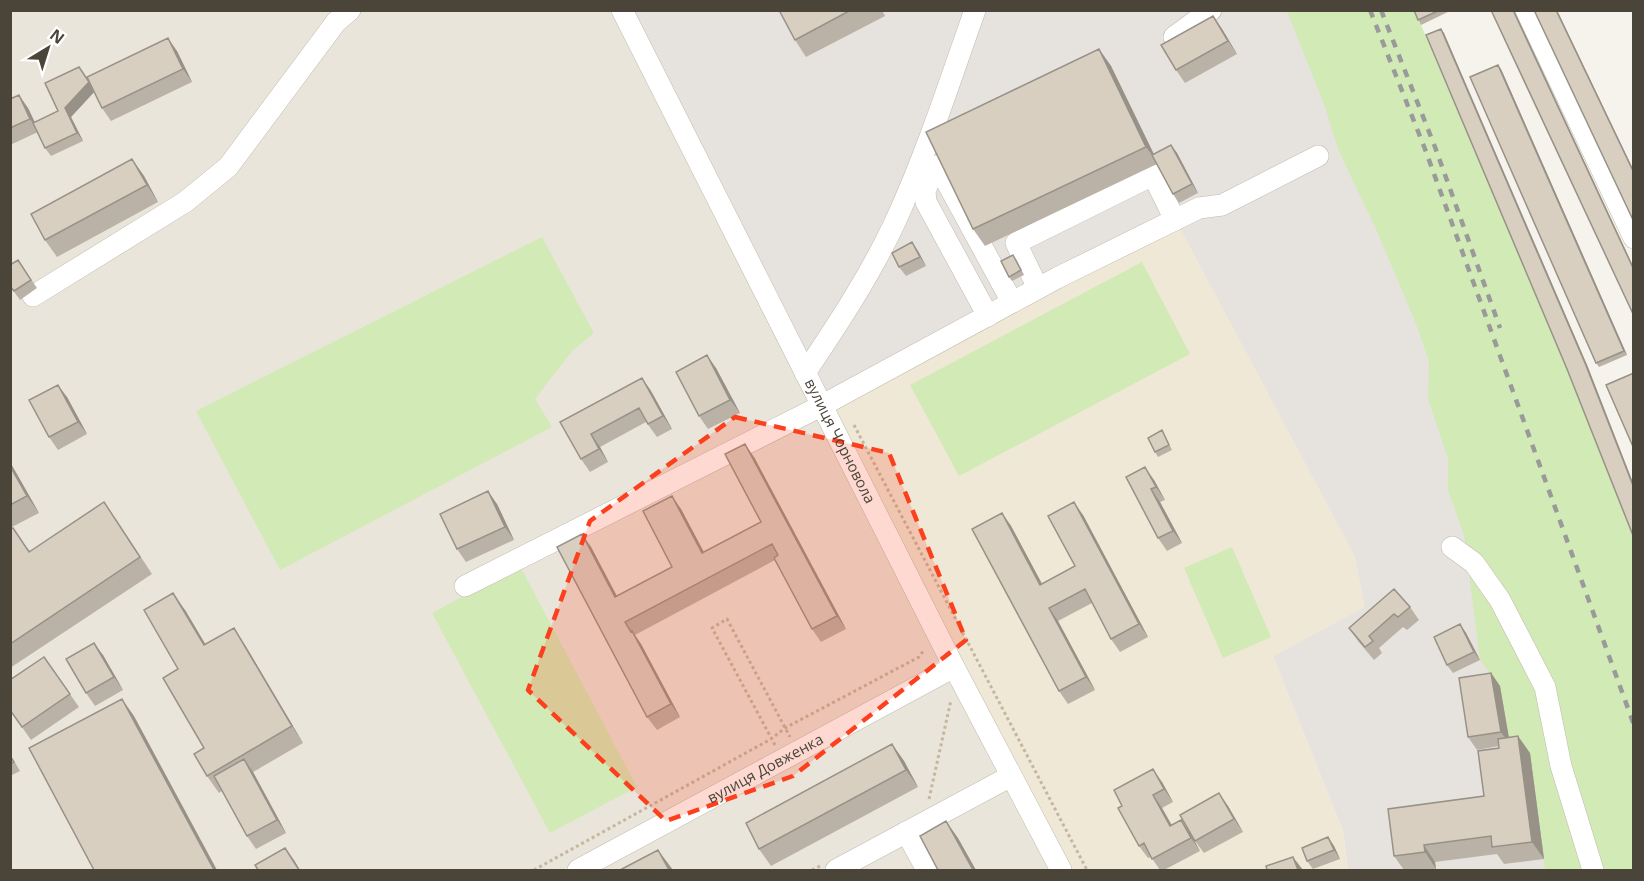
<svg xmlns="http://www.w3.org/2000/svg" width="1644" height="881" font-family="'Open Sans',sans-serif">
	<style>
		.residential { fill: #eae5da }
		.industrial { fill: #e6e2dd }
		.education { fill: #efe8d6 }
		.green { fill: #d2eab5 }
		.lines { fill: none; stroke-linecap: round; stroke-linejoin: round }
		.minor-casing { stroke: #c2bbae; stroke-width: 22 }
		.path { stroke: #c4b79f; stroke-width: 3; stroke-dasharray: 3 3; stroke-linecap: butt }
		.minor { stroke: #fff; stroke-width: 21 }
		.rail { stroke: #9a9a9a; stroke-width: 4.5; stroke-dasharray: 8 8; stroke-linecap: butt }
		.wall { fill: #bab2a6 }
		.shaded-wall { fill: #979187 }
		.building { fill: #d8cfc1; stroke: #979187; stroke-width: 1.5 }
		.marked { fill: #fc3f1d; fill-opacity: 0.2; stroke: #fc3f1d; stroke-width: 4.5; stroke-dasharray: 12 8; stroke-linejoin: round }
		.labels { text-anchor: middle; stroke-width: 5; stroke-linejoin: round; paint-order: stroke }
		.street-label { font-size: 15px; fill: #4b4439; stroke: #fff }
	</style>
	<rect width="100%" height="100%" fill="#f6f3ec"/>
	<path class="residential" d="M10 11H614L944 664 563 870H11Z
		M951 677 1053 870H593Z"/>
	<path class="industrial" d="M630 11H1337L1633 870H1348L1343 831 1273 656 1364 607 832 410Z"/>
	<path class="education" d="M1179 226 1355 556 1365 607 1273 656 1343 831 1348 870H1069L832 410Z"/>
	<path class="green" d="M1287 11H1415L1570 373 1633 534V870H1545L1530 753 1510 745 1500 686 1480 660 1464 535 1448 490V459L1428 399 1429 361 1415 321 1376 229 1338 149 1324 104Z
		M542 237 594 333 572 351 535 399 552 427 280 570 196 411Z
		M1142 262 1190 354 959 476 910 385Z
		M1232 547 1271 637 1223 658 1184 568Z
		M520 566 637 787 550 833 432 613Z"/>
	<g class="lines">
		<defs>
			<g id="minor">
				<path id="s1" d="M622 10 954 667 1061 870"/>
				<path d="M1526 10 1634 238"/>
				<path d="M1174 37 1211 10"/>
				<path d="M1038 288 1016 243 1153 175 1175 220"/>
				<path d="M33 296 185 202 228 167 336 22 350 10"/>
				<path d="M988 316 926 202 925 191 935 166H938L1012 302"/>
				<path d="M805 373C838 324 871 274 896 220 927 152 950 81 975 10"/>
				<path d="M1452 547 1474 563 1500 600 1545 687 1561 766 1593 870"/>
				<path d="M465 586 821 406 1057 278 1199 208 1222 205 1318 156"/>
				<path d="M906 832 927 870"/>
				<path id="s2" d="M578 870 954 667"/>
				<path d="M836 870 1011 776"/>
			</g>
		</defs>
		<use href="#minor" class="minor-casing"/>
		<path class="path" d="M854 425 1087 870
			M775 745 712 628 727 619 790 737
			M929 799 951 700
			M534 870 771 739 785 728 919 657 924 650
			M812 870 820 866"/>
		<use href="#minor" class="minor"/>
		<path class="rail" d="M1370 10 1425 149 1634 725
			M1381 10 1435 147 1500 328"/>
	</g>
	<path class="wall" d="M779 10H882L885 16 806 57 795 40Z
		M1414 10H1452L1421 25Z
		M1213 16 1222 29 1237 54 1185 83 1176 70Z
		M1099 49 1111 66 1154 154 1171 145 1177 153 1198 193 1179 203 1173 194 1157 164 985 246 973 229Z
		M177 51 192 82 111 121 102 108 94 92 71 117 83 141 51 156 45 148 38 132 10 145V99L28 108 35 122 58 111 87 77Z
		M1501 69 1627 355 1599 367 1596 363Z
		M132 159 144 176 158 202 57 257 45 240Z
		M918 251 926 266 906 276 899 267Z
		M1016 259 1024 275 1012 281 1009 277Z
		M18 260 37 288 20 300 10 286Z
		M716 368 740 413 708 429 699 416Z
		M642 378 651 391 672 429 657 437 646 422 600 447 608 462 590 472 581 459 560 422Z
		M67 397 87 434 58 450 49 437Z
		M1162 430 1172 450 1158 457 1155 452Z
		M754 457 846 629 821 642 812 629 775 560 635 635 641 644 680 717 657 730 647 717 582 534 591 547 617 596 672 567 681 509 704 552 761 522Z
		M10 462 39 513 10 528Z
		M1126 477 1154 480 1165 500 1160 502 1182 543 1167 551 1158 538Z
		M497 504 514 540 466 562 457 549Z
		M1002 513 1011 526 1042 584 1075 566 1083 515 1148 637 1120 652 1111 639 1092 603 1058 621 1095 690 1068 704 1059 691Z
		M116 519 152 574 10 668V529L30 551Z
		M1410 607 1419 620 1407 630 1403 627 1379 648 1382 653 1374 660 1358 641 1349 628Z
		M185 610 205 644 245 645 303 743 253 772 286 833 256 849 247 836 222 791 219 793 207 776 204 748 178 669Z
		M1460 624 1466 633 1480 660 1453 673 1447 665Z
		M103 655 123 690 95 706 86 693Z
		M44 657 79 707 31 740 10 710Z
		M1491 673 1500 686 1509 737 1530 753 1544 859 1504 864 1497 854 1435 862 1436 869 1426 870H1404L1394 856 1484 796 1499 748V746L1477 750 1468 737Z
		M892 744 904 761 918 787 771 866 759 849Z
		M10 754 20 771 10 776Z
		M1162 782 1173 802 1162 808 1172 825 1181 820 1190 833 1200 851 1164 870H1160L1151 857 1148 858 1139 846 1122 806Z
		M1228 806 1243 832 1204 853 1195 841Z
		M1328 837 1334 846 1340 859 1313 869 1307 861Z"/>
	<path class="shaded-wall" d="M1513 10H1514L1634 268V270Z
		M1556 10H1557L1634 171V173Z
		M1213 16 1222 29 1237 54 1228 41Z
		M1441 29 1444 33 1588 367 1634 485V488Z
		M168 38 177 51 192 82 183 69Z
		M1099 49 1111 66 1158 163 1146 147Z
		M1498 65 1501 69 1627 355 1624 351Z
		M89 81 96 90 71 117 83 141 77 133 65 108Z
		M19 95 28 108 39 132 30 119Z
		M1171 145 1177 153 1198 193 1192 184Z
		M132 159 144 176 158 202 147 185Z
		M912 242 918 251 926 266 920 257Z
		M707 355 716 368 740 413 730 400Z
		M642 378 651 391 672 429 663 416Z
		M58 385 67 397 87 434 78 422Z
		M591 434 600 447 608 462 599 449Z
		M745 444 754 457 846 629 837 616Z
		M10 462 39 513 27 496 10 466Z
		M1145 467 1154 480 1165 500 1156 487Z
		M1151 489 1160 502 1182 543 1173 531Z
		M488 491 497 504 514 540 505 527Z
		M672 496 681 509 711 566 702 553Z
		M1074 502 1083 515 1148 637 1139 624Z
		M1002 513 1011 526 1049 597 1040 585Z
		M582 534 591 547 624 610 615 597Z
		M173 593 185 610 216 662 204 645Z
		M1049 608 1058 621 1095 690 1086 677Z
		M1460 624 1466 633 1480 660 1474 652Z
		M234 628 245 645 303 743 292 726Z
		M632 631 641 644 680 717 671 704Z
		M94 643 103 655 123 690 114 677Z
		M1491 673 1500 686 1510 745 1501 732Z
		M122 699 134 716 217 870H214Z
		M1518 736 1530 753 1544 859 1532 842Z
		M892 744 904 761 918 787 906 770Z
		M244 759 253 772 286 833 277 820Z
		M1153 769 1162 782 1173 802 1164 789Z
		M1219 793 1228 806 1243 832 1234 819Z
		M1153 795 1162 808 1179 839 1170 826Z
		M1181 820 1190 833 1200 851 1191 838Z
		M946 821 958 838 976 870H973Z
		M1328 837 1334 846 1340 859 1334 850Z
		M1424 845 1435 862 1436 869 1425 852Z
		M285 848 294 860 300 870H299Z
		M658 850 673 870H669Z
		M1293 857 1303 870H1298Z"/>
	<path class="building" d="M779 10H851L795 40Z
		M1414 10H1440L1418 20Z
		M1491 10H1513L1634 270V316Z
		M1534 10H1556L1634 173V222Z
		M1213 16 1228 41 1176 70 1161 45Z
		M1441 29 1585 363 1634 488V538L1567 369 1426 35Z
		M168 38 183 69 102 108 87 77Z
		M1099 49 1146 147 973 229 926 132Z
		M1498 65 1624 351 1596 363 1470 77Z
		M79 67 89 82 65 108 77 133 45 148 33 123 58 111 45 83Z
		M19 95 30 119 10 128V99Z
		M1171 145 1192 184 1173 194 1152 155Z
		M132 159 147 185 45 240 31 214Z
		M912 242 920 257 899 267 892 253Z
		M1013 255 1021 270 1009 277 1001 261Z
		M18 260 31 280 14 291 10 286V265Z
		M707 355 730 400 699 416 676 372Z
		M1634 373V449L1606 385Z
		M642 378 663 416 648 424 639 408 591 434 599 449 581 459 560 422Z
		M58 385 78 422 49 437 29 400Z
		M1162 430 1169 445 1155 452 1148 438Z
		M745 444 837 616 812 629 774 558 778 555 772 544 625 622 631 632 632 631 671 704 647 717 557 547 582 534 615 597 672 567 643 511 672 496 702 553 761 522 725 454Z
		M10 466 27 496 10 505Z
		M1145 467 1156 487 1151 489 1173 531 1158 538 1126 477Z
		M488 491 505 527 457 549 440 514Z
		M104 502 140 557 10 644V529L13 528 29 552Z
		M1074 502 1139 624 1111 639 1085 589 1049 608 1086 677 1059 691 972 529 1002 513 1040 585 1075 566 1048 516Z
		M1394 589 1410 607 1398 617 1394 614 1369 636 1373 641 1365 647 1349 628Z
		M173 593 204 645 234 628 292 726 207 776 194 754 204 748 163 678 178 669 144 610Z
		M1460 624 1474 652 1447 665 1434 637Z
		M94 643 114 677 86 693 66 659Z
		M44 657 70 694 22 727 10 710V680Z
		M1491 673 1501 732 1468 737 1459 678Z
		M122 699 214 870H94L29 748Z
		M1518 736 1532 842 1492 847 1491 836 1424 845 1425 852 1394 856 1388 809 1484 796 1478 751 1499 748 1498 739Z
		M892 744 906 770 759 849 746 823Z
		M10 756 14 762 10 764Z
		M244 759 277 820 247 836 214 776Z
		M1153 769 1164 789 1153 795 1170 826 1181 820 1191 838 1152 859 1144 843 1139 846 1118 808 1122 806 1114 790Z
		M1219 793 1234 819 1195 841 1180 815Z
		M946 821 973 870H938L920 836Z
		M1328 837 1334 850 1307 861 1302 848Z
		M285 848 299 870H258L255 865Z
		M658 850 669 870H620Z
		M1293 857 1298 870H1267L1266 866Z"/>
	<path class="marked" d="M735 417 889 453 966 640 793 776 666 821 528 690 590 521Z"/>
	<g class="labels">
		<g class="street-label">
			<text dy="5" stroke="none"><textPath href="#s1" startOffset="483">вулиця Чорновола</textPath></text>
			<text dy="5" stroke="none"><textPath href="#s2" startOffset="213">вулиця Довженка</textPath></text>
		</g>
	</g>
	<rect width="1644" height="881" fill="none" stroke="#4b4439" stroke-width="24"/>
	<g transform="translate(48 48) rotate(38)" stroke="#ffffff" stroke-width="4.5" paint-order="stroke">
	<path d="M0-4.5L10 22L0 15L-10 22Z" fill="#4b4439"/>
	<text y="-9" font-size="16" font-weight="bold" text-anchor="middle" fill="#4b4439">N</text>
	</g>
</svg>
